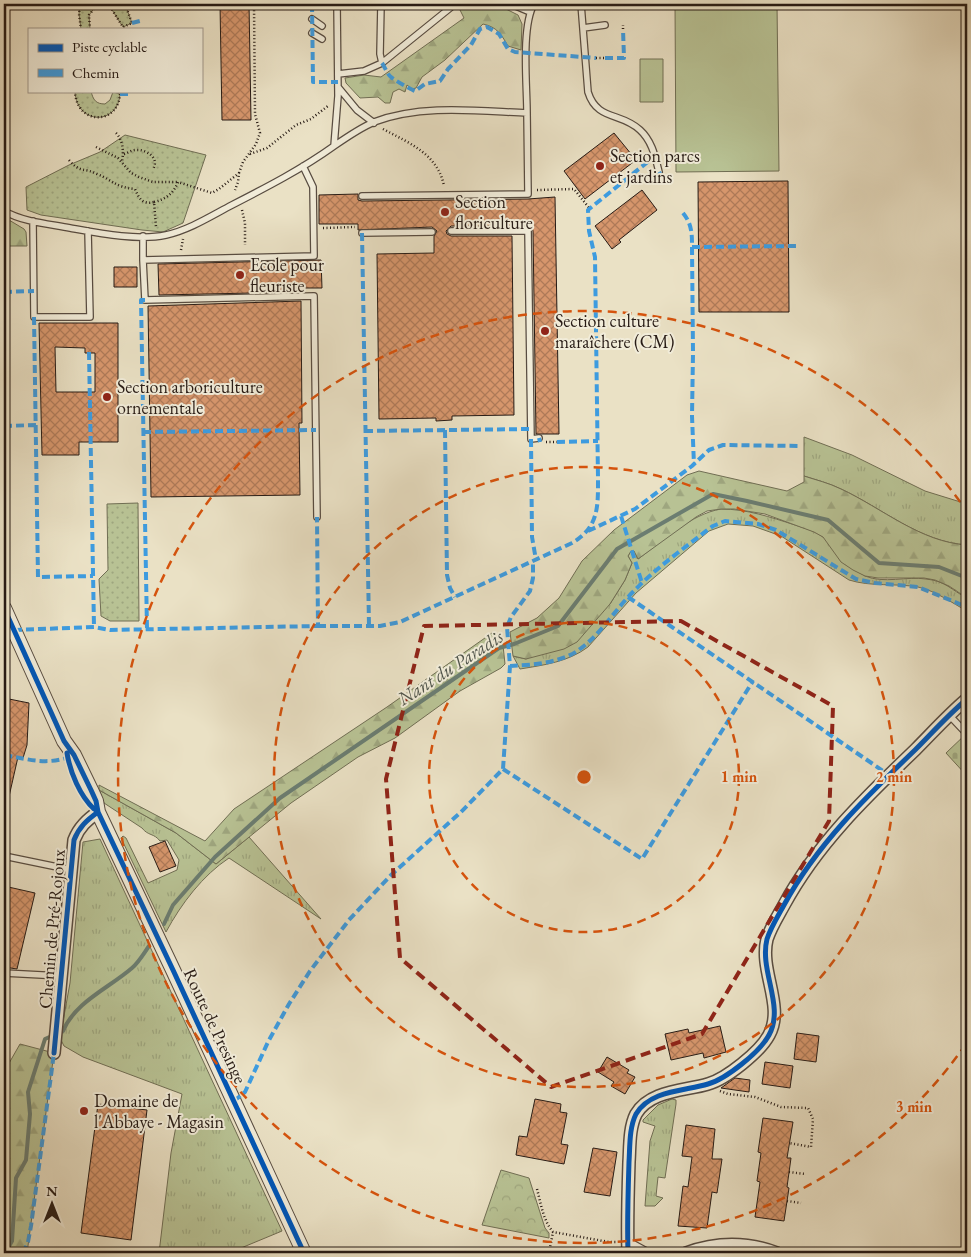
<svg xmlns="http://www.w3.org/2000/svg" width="971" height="1257" font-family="'EB Garamond',serif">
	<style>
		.grass { fill: url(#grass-tufts); stroke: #706e54 }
		.forest { fill: url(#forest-firs); stroke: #706e54 }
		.cemetery { fill: url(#cemetery-stones); stroke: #706e54 }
		.park { fill: url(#park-crowns); stroke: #706e54 }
		.garden { fill: url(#garden-dots); stroke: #706e54 }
		.pitch { fill: #b8c294; stroke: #706e54 }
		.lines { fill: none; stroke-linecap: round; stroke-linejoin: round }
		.stream { stroke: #6b7d71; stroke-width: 4 }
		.building { fill: url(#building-cross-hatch); stroke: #271b15; fill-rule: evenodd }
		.service-casing { stroke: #584c41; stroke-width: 8 }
		.minor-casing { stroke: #584c41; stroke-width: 14 }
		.tertiary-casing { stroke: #584c41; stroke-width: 16 }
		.path { stroke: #271b15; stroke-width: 2.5; stroke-dasharray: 1 2.5; stroke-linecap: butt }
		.service { stroke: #f1ecd9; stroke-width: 5.5 }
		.minor { stroke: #f1ecd9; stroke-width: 11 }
		.tertiary { stroke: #f1ecd9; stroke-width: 14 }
		.quiet { stroke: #3d9bdf; stroke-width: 4; stroke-dasharray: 8 4; stroke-linecap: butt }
		.cycleway-casing { stroke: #f1ecd9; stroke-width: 8 }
		.cycleway { stroke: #0057b8; stroke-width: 5 }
		.marked { fill: none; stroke: #8f2418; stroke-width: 4; stroke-dasharray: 10 6; stroke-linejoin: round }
		.ring { fill: none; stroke: #d5530d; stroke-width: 2.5; stroke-dasharray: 9 6 }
		.poi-dot { fill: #8f2418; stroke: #f1ecd9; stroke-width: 2 }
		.labels { text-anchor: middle; stroke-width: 4; stroke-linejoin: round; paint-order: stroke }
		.poi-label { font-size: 18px; fill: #271b15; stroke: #f1ecd9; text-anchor: start }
		.street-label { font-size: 18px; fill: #271b15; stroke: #f1ecd9 }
		.water-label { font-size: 19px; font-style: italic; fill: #4f544b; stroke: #f1ecd9 }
		.centre { fill: #d5530d; stroke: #f1ecd9; stroke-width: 2.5 }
		.ring-label { font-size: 15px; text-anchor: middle; font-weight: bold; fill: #d5530d; stroke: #f1ecd9; stroke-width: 4; stroke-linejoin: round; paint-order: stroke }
	</style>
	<defs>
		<pattern id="grass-tufts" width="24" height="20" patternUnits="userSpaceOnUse" patternTransform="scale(1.25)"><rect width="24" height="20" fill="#b8c294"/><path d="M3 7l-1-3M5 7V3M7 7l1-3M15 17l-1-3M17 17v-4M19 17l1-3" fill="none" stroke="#9ea67f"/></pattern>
		<pattern id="forest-firs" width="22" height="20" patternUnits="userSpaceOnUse" patternTransform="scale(1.25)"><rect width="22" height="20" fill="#b8c294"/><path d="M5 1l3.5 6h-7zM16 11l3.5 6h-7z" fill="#9ea67f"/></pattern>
		<pattern id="cemetery-stones" width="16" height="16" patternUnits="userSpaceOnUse" patternTransform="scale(1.25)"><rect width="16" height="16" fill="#b8c294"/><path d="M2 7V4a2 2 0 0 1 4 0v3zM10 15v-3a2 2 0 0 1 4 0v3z" fill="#9ea67f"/></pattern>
		<pattern id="park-crowns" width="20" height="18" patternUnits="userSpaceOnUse" patternTransform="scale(1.25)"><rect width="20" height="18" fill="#b8c294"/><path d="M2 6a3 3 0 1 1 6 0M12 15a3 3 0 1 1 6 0" fill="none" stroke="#9ea67f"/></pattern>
		<pattern id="garden-dots" width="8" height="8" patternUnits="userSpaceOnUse" patternTransform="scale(1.25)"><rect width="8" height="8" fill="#b8c294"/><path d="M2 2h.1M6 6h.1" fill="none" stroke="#9ea67f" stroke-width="1.8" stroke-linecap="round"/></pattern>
		<pattern id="building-cross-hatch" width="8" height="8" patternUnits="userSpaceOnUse" patternTransform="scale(1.25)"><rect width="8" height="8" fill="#d6966c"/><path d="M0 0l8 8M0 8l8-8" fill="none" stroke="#ae7a58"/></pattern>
	</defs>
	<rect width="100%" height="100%" fill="#eae1c5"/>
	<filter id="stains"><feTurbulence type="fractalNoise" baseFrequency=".004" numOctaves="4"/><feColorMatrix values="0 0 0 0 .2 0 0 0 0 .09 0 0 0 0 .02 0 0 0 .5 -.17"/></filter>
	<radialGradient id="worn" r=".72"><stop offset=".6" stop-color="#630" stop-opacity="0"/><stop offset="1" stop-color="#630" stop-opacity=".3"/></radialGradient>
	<path class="grass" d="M804 437 852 455 925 491 967 504V545C920 542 882 508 841 489 829 483 816 480 804 476Z
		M721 509C747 509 770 517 795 525 804 528 815 531 823 537 834 547 853 570 865 576 884 584 907 576 926 579 946 581 951 590 967 598V611C952 603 936 591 918 587 895 583 871 587 849 580L781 536 753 526 728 524 709 531 636 593 588 647C568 662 544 665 520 669L513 656 526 659 610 604 625 580 632 563 628 556 631 551H634L638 559C663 541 691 514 721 509Z
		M99 790 176 833 216 864 249 837 321 919 229 858C203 875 181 904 166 932L121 838 123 836 126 838 148 883 177 870 179 860 167 840 160 841C154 833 148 836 142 828L104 803Z
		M100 839 282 1231 229 1253H159L171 1153 182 1094 83 1057 64 1046 60 1038 70 983 83 842Z
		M672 1099 676 1100V1104L665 1178 658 1177 656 1196 663 1198 655 1206H645L650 1141 655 1126 643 1122V1120L658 1105Z"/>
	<path class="forest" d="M461 4H496L518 15 522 24 521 50 508 46C501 34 497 27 483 24L445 60 422 77 416 88 412 89 407 85 405 92 399 89 393 92 390 103H385L378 97 360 98 346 83 345 78 364 75 381 77 464 18 459 8Z
		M4 217 24 229 26 232 27 246H4Z
		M699 471 787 491 804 482V476C816 480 829 483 841 489 882 508 920 542 967 545V598L949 586 935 580 924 578H878L865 576 853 570 841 562 823 537 814 532 765 514 734 509H721L707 511 696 517 638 559 634 551H631L628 556 632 563 625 580 610 604 577 642 564 649 526 659 513 656 510 632 537 618 559 598 582 561 614 530 687 475Z
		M492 633 502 636 505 664 501 668 460 691 395 738 358 757 291 803 216 864 176 833 99 790V785L205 841 234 809 387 707Z
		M20 1044 54 1053 27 1253H4V1072Z"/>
	<path class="cemetery" d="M967 733V776L946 753Z"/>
	<path class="park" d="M501 1170 529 1178 545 1228 549 1233V1238L482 1225Z"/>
	<path class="garden" d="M80 4H100L97 5 89 15 90 29H81L79 14Z
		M104 4H125L132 23 123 27 109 5Z
		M75 91H91C93 100 96 104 105 104L110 100 113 92 120 94C118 126 76 125 75 91Z
		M125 135 206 155 183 223 163 232 142 230 41 215 27 210 26 187 69 165 100 152Z
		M138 503 139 621H110L101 616 99 579 108 570 107 504Z"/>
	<path class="pitch" d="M675 4H777L779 171 676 172Z
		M640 59H663V102H640Z"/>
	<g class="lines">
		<path class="stream" d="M164 924 173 905 215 857 280 798 499 648 514 644 558 626 617 549 713 494 747 501 828 520 879 563 939 567 967 578
			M4 1252 8 1248 12 1241 16 1178 26 1160 30 1114 28 1092 45 1039 63 1031C75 1002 109 988 132 968 139 962 144 953 149 946"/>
	</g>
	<path class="building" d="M220 4H249L251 120H222Z
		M614 133 636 160 585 199 564 171Z
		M788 181 789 312H699L698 182Z
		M642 190 657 210 619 240 621 242 612 249 595 226Z
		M358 194V200L362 201 528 199 555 197 559 434H536L533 231 532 227 528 226H451L446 231 447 234 451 236H512L514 415 452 416V420L436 421V418L379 419 377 254 434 253V236L437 231 432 227 358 230V224H319V195Z
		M321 260 322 288H301V292L159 295 158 264Z
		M114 267H137V287H114Z
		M301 301 302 423H299L300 495 151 497 148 306Z
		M39 323H118V442H79V455H42ZM55 347 85 348V353H95V392H56Z
		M4 698 29 703 27 745 23 758 18 757 8 801H4Z
		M165 841 176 866 160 872 149 847Z
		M4 886 35 893 17 969 4 967Z
		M720 1026 726 1052 704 1058 703 1053 671 1060 665 1034 688 1029 689 1033Z
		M797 1033 819 1036 816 1062 794 1059Z
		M607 1057 629 1070 627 1073 635 1077 625 1094 611 1086 614 1082 598 1072Z
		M765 1062 793 1066 790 1088 762 1084Z
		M735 1078 750 1080 749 1092 721 1088Z
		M535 1099 561 1104 560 1112 567 1113 561 1144 568 1145 564 1164 516 1155 519 1136 527 1137Z
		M98 1104 147 1110 131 1240 81 1233Z
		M763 1118 793 1122 787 1158H791L787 1187 789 1188 784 1221 755 1217 760 1182 757 1181 761 1153 758 1152Z
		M686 1125 715 1129 712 1159H722L717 1193 712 1192 707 1228 678 1226 683 1186 688 1187 692 1157 682 1156Z
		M593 1148 617 1152 610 1196 584 1192Z"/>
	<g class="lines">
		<defs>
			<path id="service" d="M381 4 380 54 382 63
				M511 4 530 12
				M581 4 588 92C597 121 621 112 640 130 652 141 655 156 659 172
				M312 19 322 26
				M583 28 605 25
				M312 33 322 39
				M338 74 364 71 382 63 455 4
				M338 87 357 110 374 123
				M334 146C347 137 360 128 374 122 422 104 477 111 527 113 527 85 521 27 534 4
				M362 196 528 194 527 113
				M4 211C23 222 49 224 70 228 98 233 138 241 166 235 189 230 211 216 232 205 267 187 302 169 334 146L338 96 337 4
				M33 221 34 317H90L88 231
				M451 231H528L531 439 539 438
				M362 233 432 232
				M143 236V260L314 256 313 187 303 166
				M143 260 145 300 314 296 317 517
				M950 716 967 734
				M4 856 72 870
				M4 973 61 976
				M628 1241 650 1253"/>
			<path id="minor" d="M54 1053 74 840C79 827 87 820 98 812
				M628 1253C627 1223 628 1193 629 1162 630 1147 629 1128 636 1114 650 1090 685 1091 708 1084 726 1079 760 1052 769 1035 785 1006 759 971 767 939 771 927 778 916 784 905 817 844 866 797 916 749 932 733 949 714 967 699
				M686 1253C716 1242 748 1242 777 1253"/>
			<path id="tertiary" d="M4 608 64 741 74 755 91 790 96 801 98 812 173 970 304 1253"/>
		</defs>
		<use href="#service" class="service-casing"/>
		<use href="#minor" class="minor-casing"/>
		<use href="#tertiary" class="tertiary-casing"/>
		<path class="path" d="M80 4 79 14 81 29
			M104 4 109 5 123 27 132 23 125 4
			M90 29 89 15 97 5 100 4
			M623 29V25
			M596 58H605
			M75 91C76 125 118 126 120 94
			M383 129C409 143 438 154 444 186
			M116 133C123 140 124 152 122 161
			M96 147 118 158 131 173 139 177 153 182H178
			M124 154C128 153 131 150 136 150 146 149 160 158 153 169
			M250 154 267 148 296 125 311 119 328 106
			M69 160C81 174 84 167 97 174 114 181 115 187 135 189 139 198 142 205 154 202L156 227
			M239 173 243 162 256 144 260 133 255 114 254 4
			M537 190 574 189 590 209
			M154 202C166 199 173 194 178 182L212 193 219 189 239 173 238 182 235 190
			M242 210 245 223V245
			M323 228 355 227
			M181 250 183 239
			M546 442H557
			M720 1091 728 1094 755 1097 781 1107 808 1108 813 1119 811 1147 789 1143
			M789 1172 805 1174
			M537 1189C541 1204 543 1220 553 1232L609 1242H616
			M787 1201 801 1203
			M549 1253 553 1232"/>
		<use href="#service" class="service"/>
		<use href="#minor" class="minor"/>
		<use href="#tertiary" class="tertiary"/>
		<path class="quiet" d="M312 4 313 82H338
			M132 23 140 21
			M605 58H624L623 29
			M382 63C385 67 387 74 391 77 394 80 412 90 415 91L425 84 440 81 448 69 471 45 480 29 487 27 499 34 508 49 515 52 596 58
			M120 94H131
			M659 172 660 174
			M683 213C692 224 692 234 692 247L799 246
			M362 233 369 626
			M692 247 693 353 692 416 694 465
			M4 292 34 291
			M145 300H141L147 629
			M34 317 38 577 93 576
			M89 352 94 627
			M4 426 36 425
			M445 430 447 575 450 588 455 597
			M365 431 531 429
			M143 432 316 430
			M539 438 540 442
			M531 439 532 537 536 560
			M557 442 598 441
			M621 516 642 583
			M588 531 635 509 692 466 709 450 723 445 800 446
			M628 597 889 775
			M318 626H380L400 622 572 543C599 527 598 507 598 478L595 257 589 231 588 210 655 156
			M14 630 94 627 110 630 318 626 317 517
			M510 666C532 665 562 663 580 649 602 633 616 608 635 590 656 568 682 550 706 531L713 526 725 521 758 524 776 530 856 579 875 583 918 587 967 607
			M4 755C29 759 46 766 72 756
			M503 769 642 859 753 681
			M234 1101 245 1092 268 1042 289 1004 310 971 349 920 391 875 461 812 503 769 510 666 507 627 511 617 530 591 533 578V561
			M23 1253 28 1242 31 1226 54 1053"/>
		<defs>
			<path id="cycleway" d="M4 608 64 741 74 755 91 790 96 801 98 812 173 970 304 1253
				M67 753C70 772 80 796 94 809
				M54 1053 74 840C79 827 87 820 98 812
				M628 1253C627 1223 628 1193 629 1162 630 1147 629 1128 636 1114 650 1090 685 1091 708 1084 726 1079 760 1052 769 1035 785 1006 759 971 767 939 771 927 778 916 784 905 817 844 866 797 916 749 932 733 949 714 967 699"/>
		</defs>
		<use href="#cycleway" class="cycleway-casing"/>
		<use href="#cycleway" class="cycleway"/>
	</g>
	<path class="marked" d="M681 621 833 706 829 821 702 1034 551 1087 400 958 386 779 424 626Z"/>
	<g class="ring">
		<circle cx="584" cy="777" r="155"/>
		<circle cx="584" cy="777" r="310"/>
		<path d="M966 1044A466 466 0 1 1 966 510"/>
	</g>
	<g class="poi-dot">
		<circle cx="600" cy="166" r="5"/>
		<circle cx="445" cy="212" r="5"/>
		<circle cx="240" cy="275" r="5"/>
		<circle cx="545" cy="331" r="5"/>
		<circle cx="107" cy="397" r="5"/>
		<circle cx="84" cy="1111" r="5"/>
	</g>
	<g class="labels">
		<g class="poi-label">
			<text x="610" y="162">Section parcs<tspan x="610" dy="21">et jardins</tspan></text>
			<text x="455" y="208">Section<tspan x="455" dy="21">floriculture</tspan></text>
			<text x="250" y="271">Ecole pour<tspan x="250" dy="21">fleuriste</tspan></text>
			<text x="555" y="327">Section culture<tspan x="555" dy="21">maraîchere (CM)</tspan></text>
			<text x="117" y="393">Section arboriculture<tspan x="117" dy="21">ornementale</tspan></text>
			<text x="94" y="1107">Domaine de<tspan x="94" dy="21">l'Abbaye - Magasin</tspan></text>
		</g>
		<g class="street-label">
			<text transform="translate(52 929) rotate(-85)" y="6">Chemin de Pré-Rojoux</text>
			<text transform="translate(215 1026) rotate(65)" y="6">Route de Presinge</text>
		</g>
		<g class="water-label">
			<text transform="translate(450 667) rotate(-33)" y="7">Nant du Paradis</text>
		</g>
	</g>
	<circle cx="584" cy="777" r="8" class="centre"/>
	<g class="ring-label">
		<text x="739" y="782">1 min</text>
		<text x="894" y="782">2 min</text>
		<text x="914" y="1112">3 min</text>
	</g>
	<rect width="971" height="1257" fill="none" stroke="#eae1c5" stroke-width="20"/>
	<rect x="5" y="5" width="961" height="1247" fill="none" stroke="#271b15" stroke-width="2.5"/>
	<rect x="10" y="10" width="951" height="1237" fill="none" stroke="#271b15"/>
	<rect x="28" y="28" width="175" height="65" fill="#f1ecd9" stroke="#a0988b"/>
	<rect x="38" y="44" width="25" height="8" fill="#0057b8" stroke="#a0988b"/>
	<text x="72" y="52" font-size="15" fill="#271b15">Piste cyclable</text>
	<rect x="38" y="69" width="25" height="8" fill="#3d9bdf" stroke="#a0988b"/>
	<text x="72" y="78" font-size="15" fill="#271b15">Chemin</text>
	<g transform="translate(52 1204)" stroke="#f1ecd9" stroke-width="4" paint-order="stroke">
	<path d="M0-4L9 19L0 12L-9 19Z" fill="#271b15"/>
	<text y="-8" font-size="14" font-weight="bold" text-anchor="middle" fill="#271b15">N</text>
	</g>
	<rect width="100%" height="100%" filter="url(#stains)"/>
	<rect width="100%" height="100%" fill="url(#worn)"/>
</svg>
